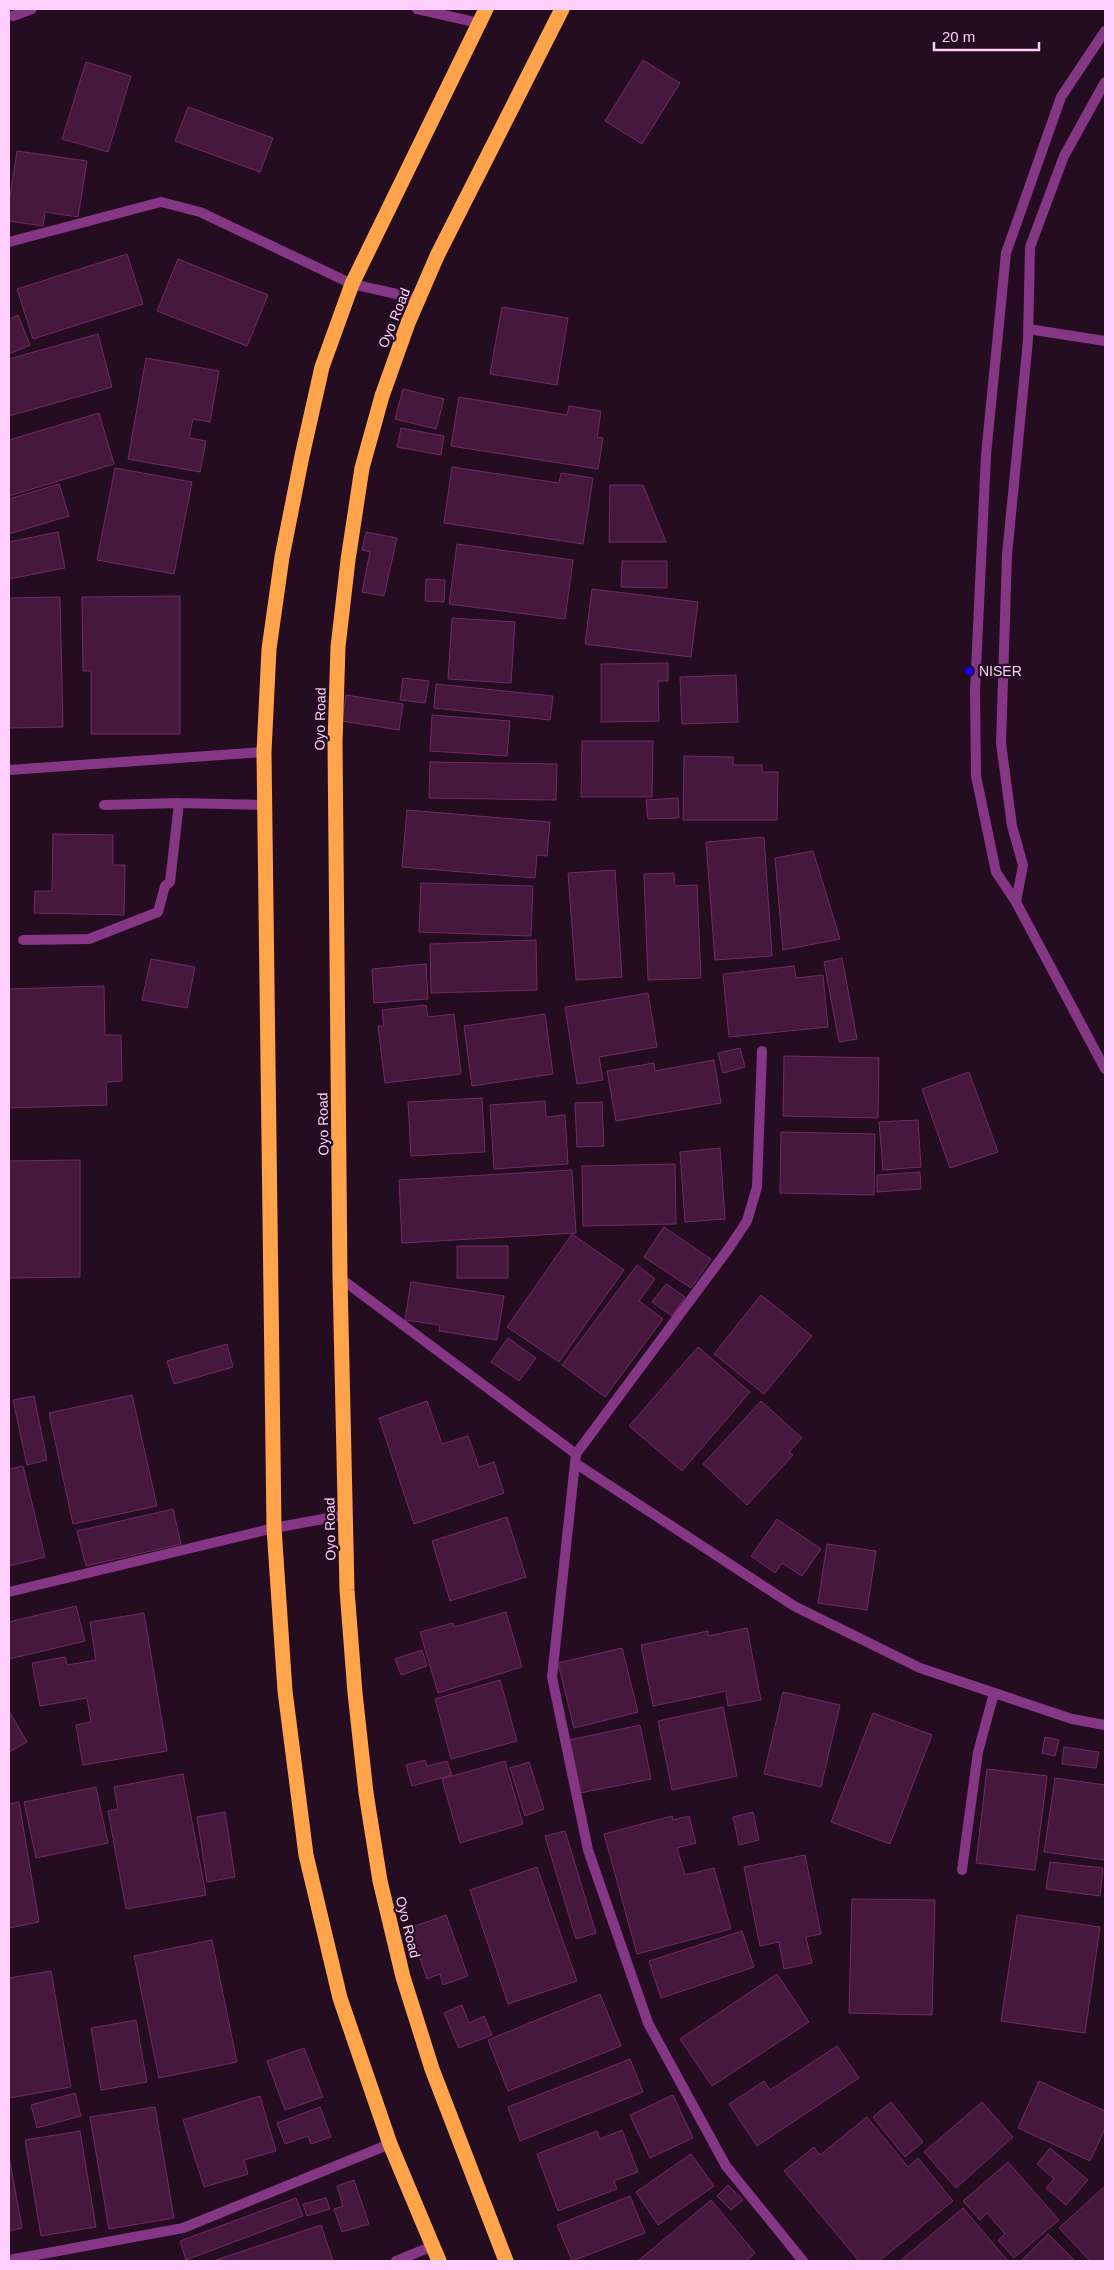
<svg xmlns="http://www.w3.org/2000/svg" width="1114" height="2270" font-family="Helvetica,sans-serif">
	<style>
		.building { fill: #46183e; stroke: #732966 }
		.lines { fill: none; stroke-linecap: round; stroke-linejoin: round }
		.lane { stroke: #853684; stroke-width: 10 }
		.street { stroke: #853684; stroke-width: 10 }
		.highway { stroke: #ffa44b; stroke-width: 15 }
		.poi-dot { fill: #1200fb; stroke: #240d21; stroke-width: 2 }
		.labels { text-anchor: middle; stroke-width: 4.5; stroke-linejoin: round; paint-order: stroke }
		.street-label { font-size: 14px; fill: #ffd0fb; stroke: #240d21 }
		.poi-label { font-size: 14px; fill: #ffd0fb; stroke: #240d21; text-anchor: start }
	</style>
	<rect width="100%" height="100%" fill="#240d21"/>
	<path class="building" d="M643 60 680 83 642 144 605 121Z
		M86 62 131 76 108 152 62 139Z
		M188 107 273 138 260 172 175 141Z
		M17 151 87 161 78 217 45 212 43 226 9 221V203Z
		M127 254 143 304 33 339 17 289Z
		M178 259 268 295 247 346 157 311Z
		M502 307 568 318 557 385 490 374Z
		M18 315 30 345 9 354V319Z
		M98 334 112 387 9 416V359Z
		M146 358 219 371 210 422 193 419 189 438 206 441 200 472 128 459Z
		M403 389 444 399 436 429 395 419Z
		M459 397 567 415 569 406 601 411 597 437 603 438 598 469 451 446Z
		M99 413 114 464 9 496V440Z
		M401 428 444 436 441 455 397 447Z
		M452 467 559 483 561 473 593 478 583 544 444 523Z
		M115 468 192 482 174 574 97 560Z
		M59 484 69 516 9 534V499Z
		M610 485H643L666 542H609Z
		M58 532 65 568 9 579V542Z
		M366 532 397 538 384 596 362 592 370 552 362 550Z
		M457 544 573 560 565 619 449 604Z
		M622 561H667V588L621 587Z
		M426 579 445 580 444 602 425 601Z
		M592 589 698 602 691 657 585 644Z
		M180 596V734H91V671H83L82 597Z
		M60 597 63 727 9 728V598Z
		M452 618 515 622 511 683 448 679Z
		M668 663V681H658L659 721 601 722V664Z
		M736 675 738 722 682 724 680 677Z
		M403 678 429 681 425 703 400 700Z
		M436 684 553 696 550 720 434 708Z
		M346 695 403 704 399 730 342 721Z
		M432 715 510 721 507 756 430 751Z
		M582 741H653L652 797H581Z
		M684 756 733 757V765H762V772H778L777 820H683Z
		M430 762 557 764 556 800 429 798Z
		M678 798 679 818 648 819 646 800Z
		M407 810 550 822 547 856 537 855 535 878 402 867Z
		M53 834 113 835V865H125L124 915 34 913 35 891H52Z
		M764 837 772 956 715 960 706 842Z
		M813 851 840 939 783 950 775 858Z
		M615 870 622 977 576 980 568 873Z
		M674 873 675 886 697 885 701 978 648 980 644 874Z
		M421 883 533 886 531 936 419 932Z
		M536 940 537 990 431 993 430 944Z
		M842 958 857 1039 839 1042 824 962Z
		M151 959 195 967 187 1008 142 1000Z
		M426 964 428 999 374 1003 372 969Z
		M794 966 796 978 823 975 828 1027 729 1037 723 974Z
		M104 986 105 1035H121L122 1081 106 1082 107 1105 9 1108V989Z
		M648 993 657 1047 599 1057 603 1080 577 1084 565 1007Z
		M426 1005 428 1017 454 1014 461 1074 385 1083 378 1026H384L382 1010Z
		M545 1014 553 1074 472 1086 464 1026Z
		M740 1048 745 1067 723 1073 718 1053Z
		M784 1056 879 1058 878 1118 783 1116Z
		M714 1060 721 1103 616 1121 607 1071 654 1063 655 1071Z
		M969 1072 998 1152 950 1168 922 1089Z
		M482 1098 485 1152 411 1156 408 1102Z
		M545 1101 546 1117 565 1115 568 1164 494 1169 490 1105Z
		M602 1102 604 1146 577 1147 575 1103Z
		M918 1120 921 1167 883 1170 879 1122Z
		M781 1132 875 1134 874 1195 780 1193Z
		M720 1148 725 1219 685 1222 680 1152Z
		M80 1160V1277L9 1278V1161Z
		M675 1164 676 1224 583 1226 582 1166Z
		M572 1170 576 1233 402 1243 399 1180Z
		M920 1172 921 1189 877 1192V1175Z
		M664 1227 711 1259 691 1288 644 1257Z
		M572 1234 624 1270 559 1362 507 1327Z
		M457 1246H508V1278H457Z
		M637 1265 655 1279 639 1301 663 1319 605 1397 562 1365Z
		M411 1282 504 1296 497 1340 439 1331 440 1325 405 1320Z
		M666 1284 685 1297 672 1316 652 1302Z
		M761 1295 812 1336 764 1394 714 1354Z
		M508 1338 536 1358 519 1381 491 1362Z
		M227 1344 233 1367 174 1384 167 1361Z
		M698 1347 750 1392 682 1471 629 1426Z
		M132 1395 157 1506 73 1524 49 1413Z
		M34 1396 47 1460 27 1465 13 1400Z
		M427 1401 442 1444 468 1436 479 1467 494 1462 504 1493 414 1524 379 1418Z
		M761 1401 802 1438 789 1452 793 1455 747 1505 703 1464Z
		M23 1466 45 1557 9 1566V1469Z
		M173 1509 181 1544 86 1566 77 1531Z
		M507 1517 526 1577 450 1601 432 1541Z
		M777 1519 821 1549 802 1576 782 1563 775 1573 751 1556Z
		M827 1544 876 1551 867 1610 818 1603Z
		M76 1606 85 1641 9 1659V1622Z
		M506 1612 522 1667 438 1693 420 1632 453 1623 454 1627Z
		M144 1613 167 1751 83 1765 76 1725 91 1722 87 1698 40 1706 32 1663 65 1657 67 1665 96 1660 90 1622Z
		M747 1628 761 1700 728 1706 726 1691 653 1706 641 1645 708 1631V1636Z
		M622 1648 638 1712 574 1728 558 1663Z
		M422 1650 427 1666 401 1675 395 1659Z
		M500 1680 517 1741 451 1759 435 1699Z
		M783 1692 840 1705 821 1787 764 1774Z
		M723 1707 737 1776 672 1790 658 1721Z
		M9 1711 27 1742 9 1752Z
		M873 1713 932 1735 890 1844 831 1822Z
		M640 1725 651 1779 580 1793 569 1740Z
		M1045 1737 1059 1740 1055 1756 1042 1753Z
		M1064 1747 1099 1752 1096 1768 1062 1764Z
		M425 1760 427 1766 447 1761 452 1775 412 1786 406 1765Z
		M505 1761 523 1824 460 1843 442 1779Z
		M529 1762 544 1809 525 1816 510 1768Z
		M987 1769 1047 1776 1035 1870 976 1863Z
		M183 1774 206 1895 126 1909 108 1811 118 1809 114 1787Z
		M1055 1778 1105 1785V1860L1044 1852Z
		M96 1787 108 1843 36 1858 24 1802Z
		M19 1802 39 1922 9 1928V1804Z
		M225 1812 235 1877 207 1882 197 1817Z
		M753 1812 759 1840 739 1845 733 1817Z
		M672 1816 673 1820 689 1816 696 1843 677 1848 685 1875 714 1868 731 1929 637 1954 604 1834Z
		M565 1831 596 1933 576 1939 545 1836Z
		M805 1855 821 1934 806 1937 812 1963 784 1969 779 1942 760 1946 744 1867Z
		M1050 1862 1103 1868 1100 1896 1046 1889Z
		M537 1867 577 1981 508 2004 470 1890Z
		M852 1899 935 1900 932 2015 849 2013Z
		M446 1915 468 1976 443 1985 440 1974 427 1979 410 1928Z
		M1017 1915 1100 1927 1085 2033 1001 2021Z
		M742 1931 754 1967 661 1998 649 1961Z
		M212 1940 237 2062 159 2078 134 1956Z
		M51 1971 71 2087 9 2098V1978Z
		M777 1974 809 2022 712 2086 680 2039Z
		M600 1994 621 2046 508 2091 488 2040Z
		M462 2005 469 2023 484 2016 492 2035 459 2048 444 2013Z
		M136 2020 147 2082 101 2090 91 2028Z
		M837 2046 859 2078 757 2146 729 2104 764 2081 770 2090Z
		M304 2048 323 2097 285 2110 267 2061Z
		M630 2059 643 2092 520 2141 508 2107Z
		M1039 2081 1105 2111V2129L1090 2161 1018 2128Z
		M75 2093 81 2116 37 2128 31 2105Z
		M673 2095 693 2138 650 2158 630 2115Z
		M260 2096 276 2151 244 2160 248 2174 204 2187 183 2120Z
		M891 2102 923 2142 905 2157 873 2117Z
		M982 2102 1013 2137 956 2188 924 2152Z
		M155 2107 174 2218 109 2229 90 2117Z
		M320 2107 331 2137 311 2144 308 2136 285 2144 277 2123Z
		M867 2117 908 2167 918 2158 953 2201 879 2261H859L784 2171 814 2147 820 2155Z
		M622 2130 638 2172 614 2181 617 2189 558 2211 537 2154 597 2131 600 2139Z
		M80 2131 96 2227 41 2236 25 2140Z
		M1050 2148 1088 2180 1066 2205 1046 2188 1054 2179 1037 2164Z
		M691 2154 714 2186 658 2225 636 2192Z
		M9 2156 22 2228 9 2231Z
		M1008 2162 1059 2220 1014 2258 998 2240 1005 2234 987 2213 980 2220 963 2201Z
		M354 2180 369 2224 342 2232 334 2209 343 2206 337 2186Z
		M728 2185 743 2200 731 2210 717 2196Z
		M1105 2186V2261H1090L1059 2228Z
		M630 2196 645 2233 572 2261 557 2225Z
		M296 2198 303 2216 186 2260 180 2241Z
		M326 2198 330 2209 307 2216 303 2204Z
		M711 2200 755 2253 746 2261H638Z
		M963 2208 1008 2261H900Z
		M321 2225 333 2261H213Z
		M1048 2234 1075 2261H1021Z"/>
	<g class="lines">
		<path class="lane" d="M417 9 479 23
			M13 16 32 9
			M1105 31 1061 97 1006 253 986 455 975 691 976 776 996 872 1016 902 1105 1069
			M1028 329 1105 341
			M104 805 179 803 264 805
			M1016 902 1023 865 1012 826 1001 743 1007 555 1028 340 1030 247 1064 156 1105 82
			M23 940 89 939 158 912 165 886 170 882 179 803
			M576 1454 729 1248 747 1221 757 1187 762 1051
			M396 2261 433 2246"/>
		<path class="street" d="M9 242 161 202 200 212 352 284 419 299
			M9 770 264 752
			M340 1278 576 1454 575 1463 794 1606 920 1668 1072 1719 1105 1725
			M575 1463 552 1677 588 1850 648 2023 726 2166 803 2261
			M9 1592 274 1528 345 1515
			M962 1870 978 1752 994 1693
			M9 2260 183 2228 390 2144"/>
		<path class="highway" d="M439 2261 390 2144 340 1998 306 1855 285 1691 274 1528 264 752 269 649 282 557 302 456 322 367 352 284 486 9
			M506 2261 432 2069 403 1977 380 1881 366 1793 355 1693 347 1590 340 1278 335 742 338 647 348 560 362 468 382 396 408 323 437 256 562 9"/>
	</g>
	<circle class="poi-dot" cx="969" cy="671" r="5"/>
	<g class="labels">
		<g class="street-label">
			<text transform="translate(394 318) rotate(-68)" y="5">Oyo Road</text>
			<text transform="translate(320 719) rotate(-89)" y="5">Oyo Road</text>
			<text transform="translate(323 1124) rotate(-91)" y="5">Oyo Road</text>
			<text transform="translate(330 1529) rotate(-91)" y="5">Oyo Road</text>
			<text transform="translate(408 1927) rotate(76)" y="5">Oyo Road</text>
		</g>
		<g class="poi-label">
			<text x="979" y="676">NISER</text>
		</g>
	</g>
	<rect width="1114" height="2270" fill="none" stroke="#ffd0fb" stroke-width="20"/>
	<path d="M934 42v8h105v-8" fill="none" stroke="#ffd0fb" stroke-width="2.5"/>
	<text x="942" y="42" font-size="15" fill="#ffd0fb" stroke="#240d21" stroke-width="4" paint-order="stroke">20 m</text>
</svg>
